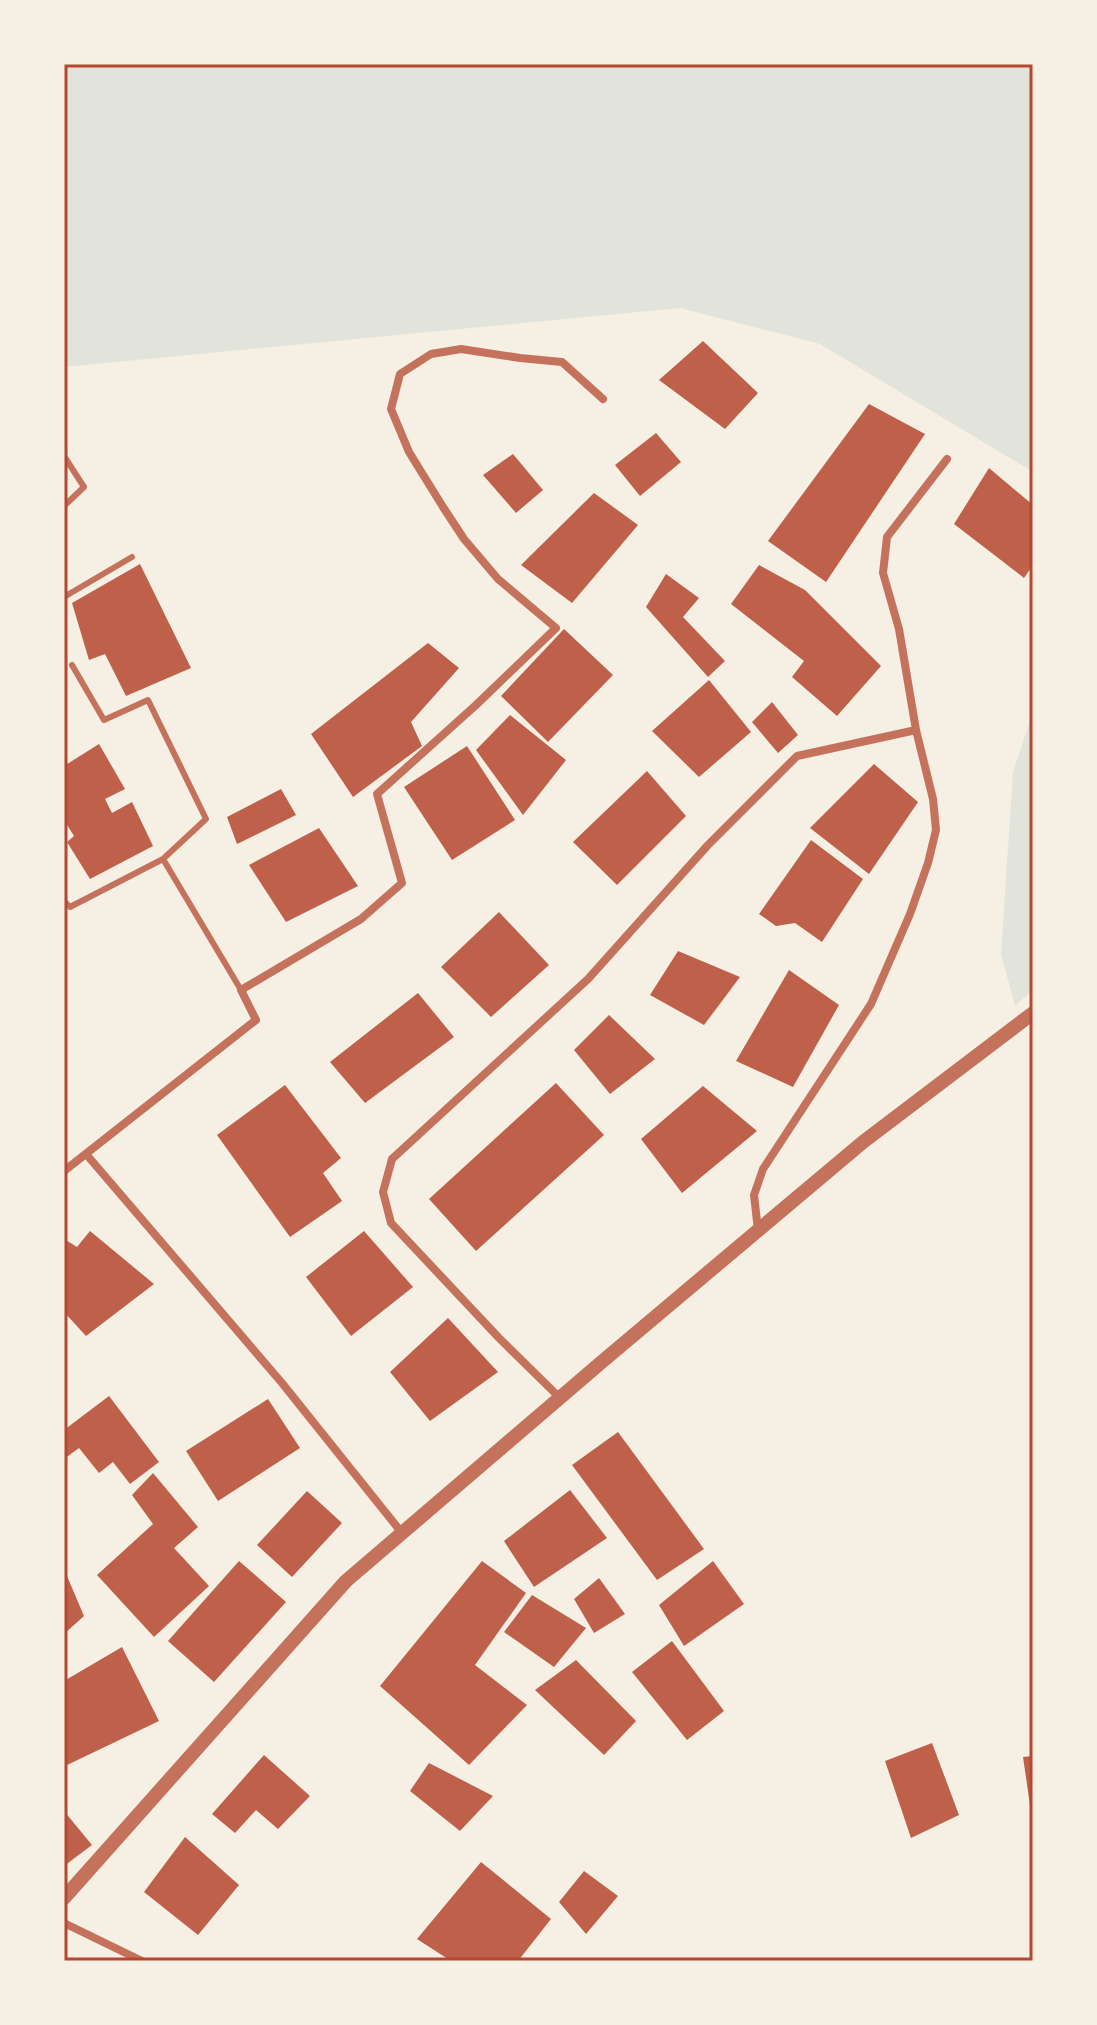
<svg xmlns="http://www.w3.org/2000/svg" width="1097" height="2025" font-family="'Varela Round',sans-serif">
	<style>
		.green { fill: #e2e4dc }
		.building { fill: #bf614a }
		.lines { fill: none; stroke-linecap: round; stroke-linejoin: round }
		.service { stroke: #c5725c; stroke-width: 6 }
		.minor { stroke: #c5725c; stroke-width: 8 }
		.tertiary { stroke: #c5725c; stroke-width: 14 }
		.neatline { fill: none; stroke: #b5482f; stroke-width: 3 }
	</style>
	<rect width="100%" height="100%" fill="#f6efe4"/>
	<path class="green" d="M64 64H1033V472L820 344 680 308 64 367Z
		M1033 711V990L1015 1006 1001 954 1013 772Z"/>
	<path class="building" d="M703 341 758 393 725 429 659 380Z
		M869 404 925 434 826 582 768 541Z
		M656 433 681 462 640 496 615 465Z
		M513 454 543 490 516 513 483 475Z
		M989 468 1033 505V565L1024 578 954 524Z
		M594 493 638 525 572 603 521 565Z
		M140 564 191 668 126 696 105 654 89 660 72 603Z
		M759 565 805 590 881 666 837 716 792 677 804 661 731 604Z
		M666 574 699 598 683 617 725 661 708 677 646 607Z
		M564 629 613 675 548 742 501 696Z
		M428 643 459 668 411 722 422 746 353 797 311 734Z
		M709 680 751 732 699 777 652 731Z
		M772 702 798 735 778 753 752 722Z
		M510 715 566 760 523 815 476 750Z
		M99 744 125 789 105 799 112 813 132 802 153 846 90 879 67 842 74 836 64 820V766Z
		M467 746 515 820 452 860 404 787Z
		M874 764 918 802 869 874 810 828Z
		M647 771 686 816 617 885 573 842Z
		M281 789 296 815 237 844 227 817Z
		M319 828 358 886 286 922 249 865Z
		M811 840 863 879 822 942 795 923 776 926 759 914Z
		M499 912 549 965 491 1017 441 967Z
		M678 951 740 977 704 1025 650 995Z
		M789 970 839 1005 793 1087 736 1061Z
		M418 993 454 1037 365 1103 330 1062Z
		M609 1015 655 1059 610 1094 574 1050Z
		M556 1083 604 1135 476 1251 429 1199Z
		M285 1085 341 1158 323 1173 342 1201 290 1237 217 1135Z
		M703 1086 757 1131 682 1193 641 1139Z
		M90 1231 154 1284 86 1336 64 1312V1239L77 1247Z
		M364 1231 413 1287 351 1336 306 1277Z
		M448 1318 498 1372 430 1421 390 1372Z
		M109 1396 159 1462 130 1484 113 1462 99 1473 79 1448 64 1459V1430Z
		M268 1399 300 1448 218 1501 186 1451Z
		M618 1432 704 1549 657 1580 572 1465Z
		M153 1473 198 1527 174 1548 209 1586 154 1637 97 1575 153 1524 132 1495Z
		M570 1490 607 1538 534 1587 504 1541Z
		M307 1491 342 1523 292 1577 257 1545Z
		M239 1561 286 1602 214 1682 168 1641Z
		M482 1561 526 1593 475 1665 527 1705 469 1765 380 1686Z
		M713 1561 744 1604 684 1646 659 1605Z
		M67 1576 84 1616 64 1634V1578Z
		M599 1578 625 1614 594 1633 574 1599Z
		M532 1595 586 1628 554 1667 504 1632Z
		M672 1641 724 1711 687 1740 632 1672Z
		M122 1647 159 1721 65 1766 64 1681Z
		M576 1660 636 1721 604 1755 535 1690Z
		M932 1743 959 1815 911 1838 885 1761Z
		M264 1755 310 1796 278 1829 256 1810 235 1833 212 1814Z
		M1033 1756V1812H1031L1023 1757Z
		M429 1763 493 1796 460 1831 410 1791Z
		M64 1811 92 1845 64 1866Z
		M185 1837 239 1885 198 1935 144 1892Z
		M481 1862 551 1919 518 1961H451L417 1939Z
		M584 1871 618 1896 586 1934 559 1902Z"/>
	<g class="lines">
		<path class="service" d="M64 456 84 487 64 506
			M64 597 132 557
			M72 665 104 720 148 700 206 819 163 859 241 990
			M64 901 70 907 163 859"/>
		<path class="minor" d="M86 1154 282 1383 402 1533
			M64 1171 256 1020 241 990 361 919 402 883 377 794 476 705 556 628 498 579 464 539 443 507 409 452 391 409 400 374 431 354 461 349 520 358 562 362 603 399
			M758 1230 754 1195 763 1169 871 1004 910 914 928 863 936 830 933 799 916 730 899 629 883 573 887 537 947 459
			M560 1398 499 1338 391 1223 383 1192 392 1159 588 979 708 845 797 756 916 730
			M64 1923 142 1961"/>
		<path class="tertiary" d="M64 1898 346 1581 604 1360 863 1142 1033 1013"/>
	</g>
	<rect width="1097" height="2025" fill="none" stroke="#f6efe4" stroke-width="132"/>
	<rect x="66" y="66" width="965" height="1893" class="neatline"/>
</svg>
